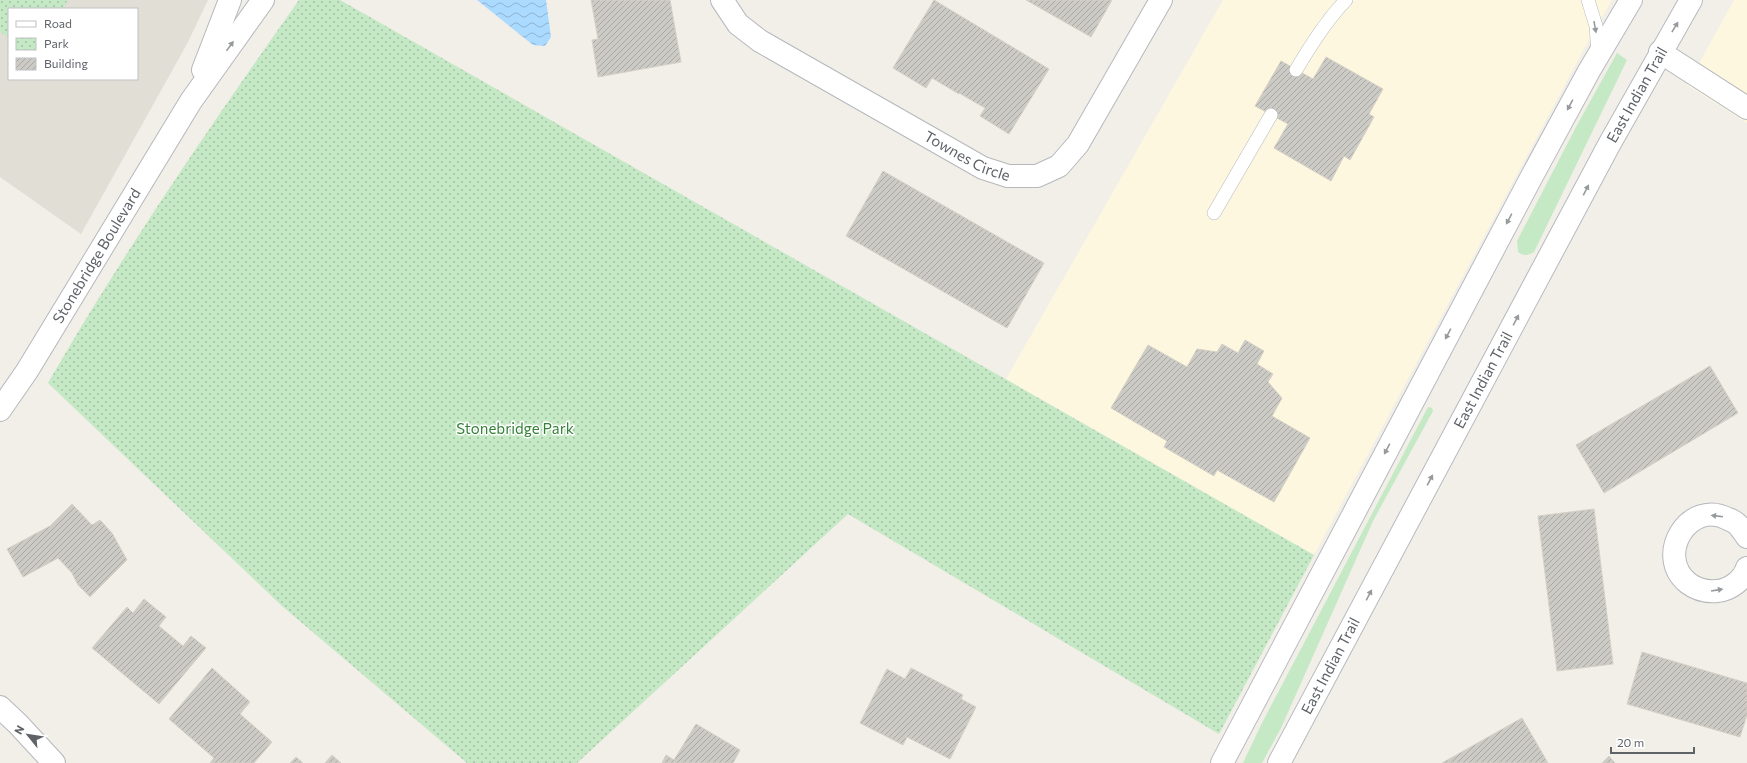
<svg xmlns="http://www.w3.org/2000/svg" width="1747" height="763" font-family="Commissioner,sans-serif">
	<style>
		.commercial { fill: #fef7e0 }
		.education { fill: #e1ded6; fill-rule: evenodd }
		.grass { fill: #c5e8c5 }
		.park { fill: url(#park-dots) }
		.water { fill: url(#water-waves) }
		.building { fill: url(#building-hatch); stroke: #d6d1c6 }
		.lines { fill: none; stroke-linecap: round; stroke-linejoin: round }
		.service-casing { stroke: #b5b8bc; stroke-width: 14 }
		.minor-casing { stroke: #b5b8bc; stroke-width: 24 }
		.secondary-casing { stroke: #b6babf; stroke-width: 24 }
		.service { stroke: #fff; stroke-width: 13 }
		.minor { stroke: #fff; stroke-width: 22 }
		.secondary { stroke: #fff; stroke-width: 22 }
		.oneway { fill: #979a9d }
		.labels { text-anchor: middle; stroke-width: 3; stroke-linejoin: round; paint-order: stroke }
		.street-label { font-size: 15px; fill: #5f6368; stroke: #fff }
		.park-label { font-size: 15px; fill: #348238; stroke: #fff }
	</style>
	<defs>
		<pattern id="park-dots" width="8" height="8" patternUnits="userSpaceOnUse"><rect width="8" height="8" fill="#c5e8c5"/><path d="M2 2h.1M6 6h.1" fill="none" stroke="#a3c0a4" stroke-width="1.8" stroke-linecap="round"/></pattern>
		<pattern id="water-waves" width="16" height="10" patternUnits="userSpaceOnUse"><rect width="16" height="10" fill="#aadaff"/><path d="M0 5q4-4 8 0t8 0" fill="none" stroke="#8eb4d2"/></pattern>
		<pattern id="building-hatch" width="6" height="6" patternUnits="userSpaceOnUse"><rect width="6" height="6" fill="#cccac5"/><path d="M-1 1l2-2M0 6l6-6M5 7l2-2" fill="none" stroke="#a9a8a4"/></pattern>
	</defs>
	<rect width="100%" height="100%" fill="#f1efe8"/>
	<path class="commercial" d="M1223 0H1612L1593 32 1314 555 1006 379Z
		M1734 0H1747V123L1687 85Z"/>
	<path class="education" d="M0 0H208L187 44 81 234 0 177ZM9 9H137V79H9Z"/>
	<path class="grass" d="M1617 53 1627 60 1534 252C1527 256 1524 256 1518 252L1517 241 1576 127Z
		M1428 407 1432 408 1433 411 1373 521 1281 728 1262 763H1243L1261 725Z"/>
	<path class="park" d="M0 0H68L62 9H9V38L0 32Z
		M299 0H340L1314 555 1219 734 848 514 577 763H467L282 606 48 383C124 251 211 125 299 0Z"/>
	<path class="water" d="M477 0H546L551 37 545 46 533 45Z"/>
	<path class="building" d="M591 0H670L681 62 598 77 592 40 598 39Z
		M934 0 1049 69 1009 134 980 116 985 108 959 93V94L932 78 926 88 893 68Z
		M1026 0H1112L1091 37Z
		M1326 57 1383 89 1369 114 1374 117 1350 160 1344 156 1331 181 1274 148 1288 124 1255 106 1281 61 1313 79Z
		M883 171 1044 263 1007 328 846 236Z
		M1245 340 1264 351 1257 364 1273 374 1268 382 1282 398 1272 416 1310 438 1274 502 1217 470 1214 476 1164 447 1167 441 1111 408 1148 345 1187 367 1197 349 1217 352 1222 344 1238 353Z
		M1710 366 1738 413 1604 493 1576 445Z
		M72 504 92 525 100 520 112 533 127 560 90 597 78 585 72 573 58 558 23 577 7 549 50 526Z
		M1594 509 1613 664 1557 671 1538 516Z
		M144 599 166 617 159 626 183 646 191 636 206 648 159 704 92 648 127 607 133 613Z
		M1642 652 1747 683V715L1740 737 1627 704Z
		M212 668 250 702 240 714 272 742 254 763H210L214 758 169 719Z
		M911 668 963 695 961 699 976 707 950 759 907 737 903 745 860 723 887 669 905 679Z
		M1522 718 1548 763H1442Z
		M696 724 740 750 733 763H662L666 755 674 760Z
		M332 755 341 763H325Z
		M1609 756 1615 763H1602Z
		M296 757 303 763H290Z"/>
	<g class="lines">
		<defs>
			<path id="service" d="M1588 0 1596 26 1598 53
				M1296 70C1311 45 1326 21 1346 0
				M1214 213 1271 115"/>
			<g id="minor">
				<path id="s1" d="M722 0 738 24 760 41 983 168 1008 176H1037L1059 166 1078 144 1161 0"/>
				<path d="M1660 52 1747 108"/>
				<path d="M203 70 230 0"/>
				<path id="s2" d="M0 410 27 371 191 101 263 0"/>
				<path d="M1747 537C1744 533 1741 528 1738 525 1735 522 1731 520 1728 519 1689 498 1654 556 1688 583 1697 590 1706 592 1717 591 1730 590 1743 580 1747 568"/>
				<path d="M0 707 18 724 54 763"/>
			</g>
			<g id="secondary">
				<path d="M1222 763 1532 176 1589 71 1631 0"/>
				<path id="s3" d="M1279 763 1610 143 1691 0"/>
			</g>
		</defs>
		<use href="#service" class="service-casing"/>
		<use href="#minor" class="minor-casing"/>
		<use href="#secondary" class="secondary-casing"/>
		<use href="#service" class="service"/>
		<use href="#minor" class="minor"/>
		<use href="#secondary" class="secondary"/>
	</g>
	<defs><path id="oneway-solid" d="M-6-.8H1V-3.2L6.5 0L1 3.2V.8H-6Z"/></defs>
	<g class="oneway">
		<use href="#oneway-solid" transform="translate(1595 27) rotate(80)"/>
		<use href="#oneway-solid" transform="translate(1675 27) rotate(-59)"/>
		<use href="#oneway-solid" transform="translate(230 46) rotate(-54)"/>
		<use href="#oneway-solid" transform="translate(1570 105) rotate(118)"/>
		<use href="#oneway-solid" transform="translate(1586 190) rotate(-63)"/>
		<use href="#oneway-solid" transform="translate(1509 219) rotate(118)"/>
		<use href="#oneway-solid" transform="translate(1516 320) rotate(-62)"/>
		<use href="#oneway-solid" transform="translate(1448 334) rotate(118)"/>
		<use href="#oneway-solid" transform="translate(1387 449) rotate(118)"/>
		<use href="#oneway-solid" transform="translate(1430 480) rotate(-62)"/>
		<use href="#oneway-solid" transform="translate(1717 516) rotate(-173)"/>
		<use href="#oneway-solid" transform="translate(1717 590) rotate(-9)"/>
		<use href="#oneway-solid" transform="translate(1369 595) rotate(-62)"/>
	</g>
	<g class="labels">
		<g class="street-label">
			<text dy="5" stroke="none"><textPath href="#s3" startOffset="758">East Indian Trail</textPath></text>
			<text dy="5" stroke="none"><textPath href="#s1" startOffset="294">Townes Circle</textPath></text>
			<text dy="5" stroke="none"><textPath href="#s2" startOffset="182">Stonebridge Boulevard</textPath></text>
			<text dy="5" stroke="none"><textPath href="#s3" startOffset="434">East Indian Trail</textPath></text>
			<text dy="5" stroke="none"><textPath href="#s3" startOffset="110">East Indian Trail</textPath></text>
		</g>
		<g class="park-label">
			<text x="515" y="434">Stonebridge Park</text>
		</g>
	</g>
	<rect x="8" y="8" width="130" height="72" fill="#ffffff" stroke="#bfc1c3"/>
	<rect x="16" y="21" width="20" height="6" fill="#ffffff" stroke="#bfc1c3"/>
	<text x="44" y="28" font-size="12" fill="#5f6368">Road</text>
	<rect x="16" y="38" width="20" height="12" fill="url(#park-dots)" stroke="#bfc1c3"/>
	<text x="44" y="48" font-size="12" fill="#5f6368">Park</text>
	<rect x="16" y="58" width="20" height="12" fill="url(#building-hatch)" stroke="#bfc1c3"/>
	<text x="44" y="68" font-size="12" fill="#5f6368">Building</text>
	<g transform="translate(28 735) rotate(300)" stroke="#ffffff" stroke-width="3" paint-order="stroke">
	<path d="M0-3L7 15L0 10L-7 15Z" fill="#5f6368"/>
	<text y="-6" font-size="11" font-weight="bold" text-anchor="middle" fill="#5f6368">N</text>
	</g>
	<path d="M1611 747v6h83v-6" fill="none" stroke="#5f6368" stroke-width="2"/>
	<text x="1617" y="747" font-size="12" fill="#5f6368" stroke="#ffffff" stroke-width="3" paint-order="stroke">20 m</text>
</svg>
